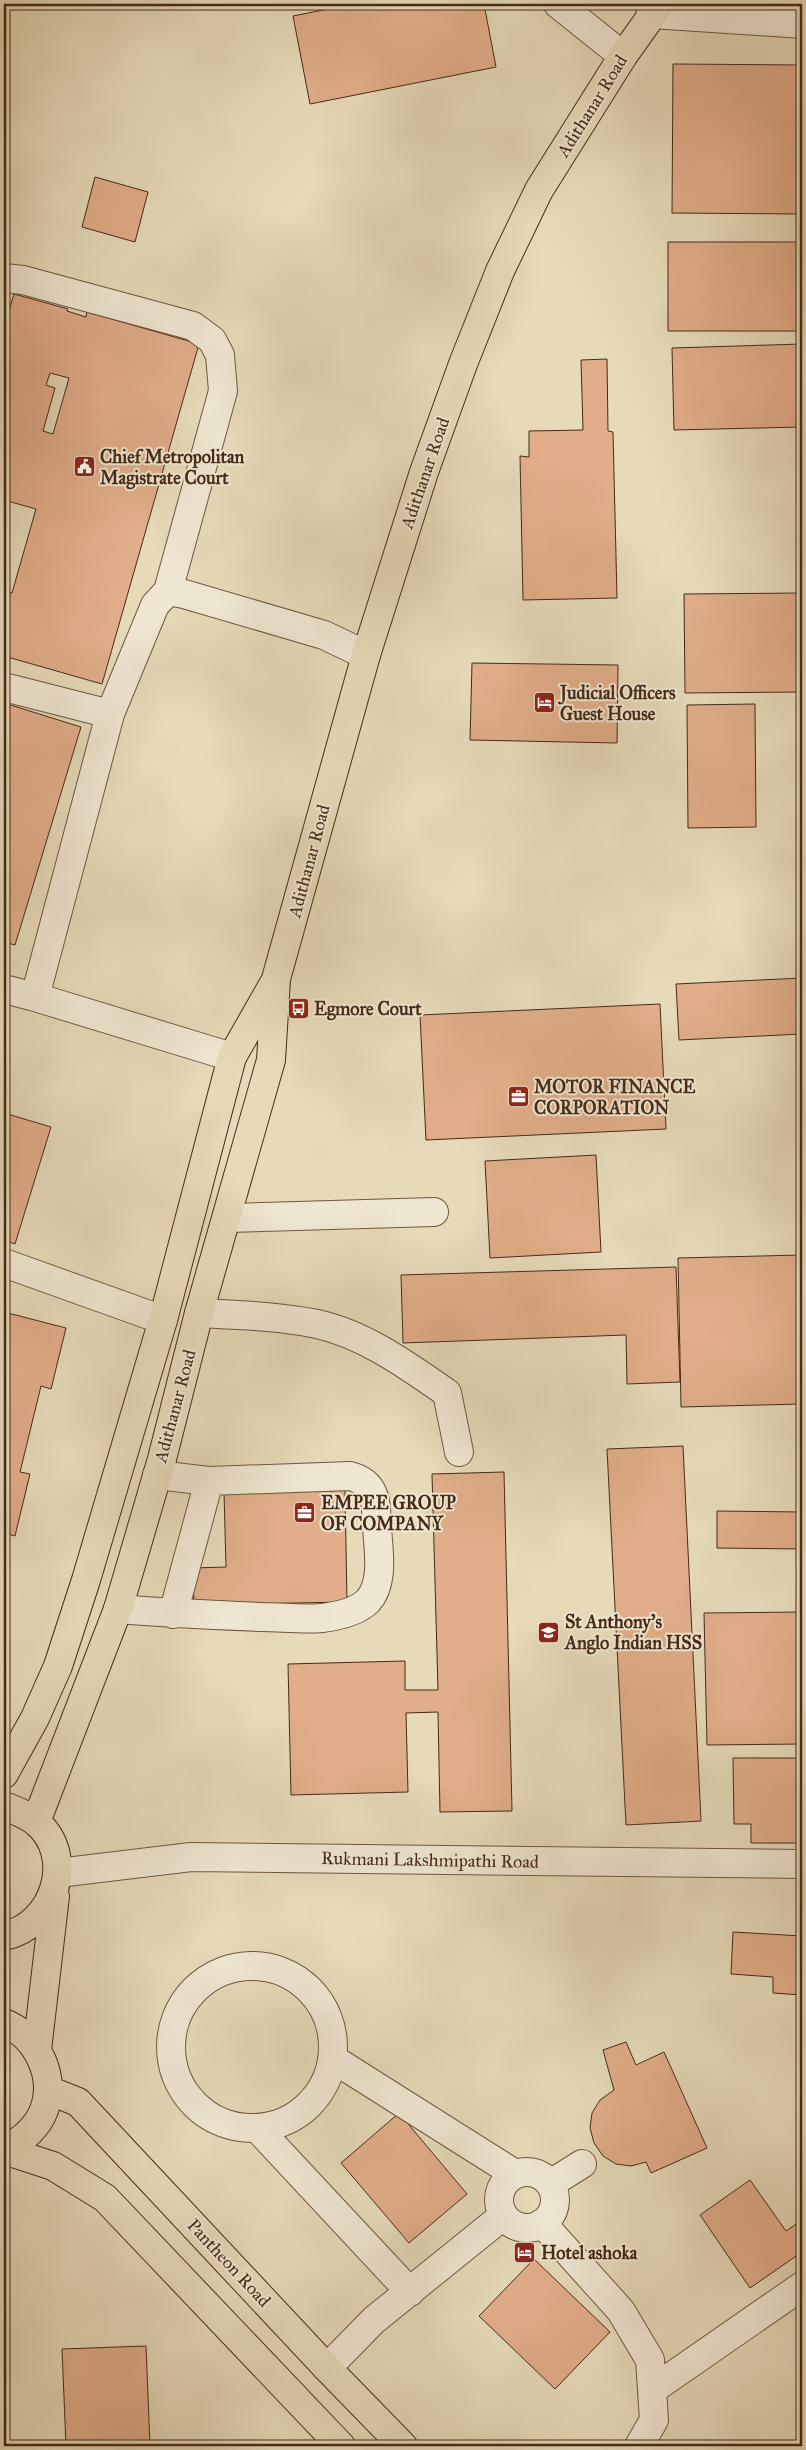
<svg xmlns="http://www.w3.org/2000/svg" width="806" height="2450" font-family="'IM FELL Great Primer',serif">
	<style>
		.building { fill: #e1ad8a; stroke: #472a16; fill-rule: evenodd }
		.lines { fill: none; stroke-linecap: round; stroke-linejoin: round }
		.minor-casing { stroke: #6f563f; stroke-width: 30 }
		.major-casing { stroke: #472a16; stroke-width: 30 }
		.minor { stroke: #efe7d2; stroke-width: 28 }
		.major { stroke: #e6dab9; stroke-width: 28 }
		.labels { text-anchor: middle; stroke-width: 4; stroke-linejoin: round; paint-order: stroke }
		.street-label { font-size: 18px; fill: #472a16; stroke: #efe7d2 }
		.poi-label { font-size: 18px; font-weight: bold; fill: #472a16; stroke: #efe7d2; text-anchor: start }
	</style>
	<rect width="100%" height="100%" fill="#e6dab9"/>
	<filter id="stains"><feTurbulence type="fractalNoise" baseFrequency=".004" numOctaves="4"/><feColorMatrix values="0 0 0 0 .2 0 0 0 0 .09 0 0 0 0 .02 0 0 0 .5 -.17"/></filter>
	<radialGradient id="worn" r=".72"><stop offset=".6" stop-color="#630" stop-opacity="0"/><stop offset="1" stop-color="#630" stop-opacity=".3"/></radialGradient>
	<path class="building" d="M353 4H484L496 67 310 104 293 16Z
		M673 64 802 65V214L672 213Z
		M95 177 148 192 135 242 82 227Z
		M668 242H802V331H668Z
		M14 294 68 309 67 311 86 317 87 312 199 344 102 684 4 656V591L12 593 36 509 4 500V316L7 317ZM50 373 69 378 53 434 43 431 55 388 46 385Z
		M802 344V427L674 430 672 348Z
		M607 359 608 431 613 432 617 598 523 600 520 456 529 457V431L583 430 581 360Z
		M802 593V692L685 693 684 594Z
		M472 663 618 665 617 743 470 740Z
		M4 703 81 727 15 945 4 942Z
		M755 704 756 827 688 828 687 705Z
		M802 978V1034L679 1040 676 984Z
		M660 1004 666 1129 426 1140 420 1015Z
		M4 1113 51 1127 15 1244 4 1240Z
		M596 1155 601 1252 490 1258 485 1161Z
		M802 1255V1404L681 1407 678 1258Z
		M676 1267 680 1382 627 1384 626 1335 403 1343 401 1275Z
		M4 1312 66 1328 51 1389 41 1386 20 1472 30 1474 15 1536 4 1533Z
		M683 1446 701 1821 626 1825 607 1449Z
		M504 1472 512 1811 440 1812 438 1712 406 1713 408 1792 291 1795 288 1664 405 1661V1690H438L432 1474Z
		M345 1490 347 1602 194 1605 193 1568 226 1567 224 1492Z
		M717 1511 802 1512V1549L717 1548Z
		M802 1612V1744L707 1745 704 1613Z
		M733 1758H802V1843H751V1824H734Z
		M733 1932 802 1936V1995L773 1993V1977L731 1974Z
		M626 2042 636 2065 664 2052 707 2148 651 2173 646 2162 631 2166 616 2164 603 2156 594 2143 590 2128 592 2113 600 2100 614 2090 603 2050Z
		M399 2113 467 2194 409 2243 341 2163Z
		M750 2180 786 2231 802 2220V2252L750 2288 700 2215Z
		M534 2259 610 2332 555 2389 479 2316Z
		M146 2346 150 2446H66L62 2349Z"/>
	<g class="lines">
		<defs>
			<path id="minor" d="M558 4 623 56
				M649 4 652 14 802 24
				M4 278 23 280 193 326 212 340 220 355 223 391 168 591 155 605 110 714 4 687
				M168 591 184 594 324 635 366 655
				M110 714 35 997 232 1057
				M4 989 35 997
				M227 1218 434 1212
				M4 1263 163 1320
				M199 1313C239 1315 278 1316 317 1324 364 1334 408 1366 447 1393L459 1452
				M118 1609C166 1613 213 1615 262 1617 281 1617 303 1620 322 1618 338 1616 357 1612 368 1601 385 1582 378 1549 377 1527 376 1503 377 1483 350 1476L209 1481 157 1475
				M173 1614 209 1481
				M58 1873 191 1857 802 1864
				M171 2047a81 81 0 1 1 162 0a81 81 0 1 1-162 0Z
				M333 2059 515 2174
				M258 2129 410 2292
				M499 2200a28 28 0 1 1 56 0a28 28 0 1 1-56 0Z
				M550 2184 582 2164
				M542 2223 621 2311 650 2360 654 2420 639 2446
				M327 2368 374 2320 503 2216
				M652 2390 802 2286"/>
			<path id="major" d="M4 1774 35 1718 58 1666 86 1580 163 1320 232 1057 273 985
				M4 1806C15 1810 25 1814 35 1821 78 1856 54 1926 4 1936
				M36 1822 118 1609 162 1459 199 1313 271 1060 276 979 366 655 424 472 463 364 500 271 539 190 623 56 660 4
				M4 2023C36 2035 57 2076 44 2110 37 2129 21 2141 4 2150
				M37 2050 55 1896
				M48 2090 78 2102 327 2368 403 2446
				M4 2150 53 2166 105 2198 341 2446"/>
		</defs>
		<use href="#minor" class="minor-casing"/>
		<use href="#major" class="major-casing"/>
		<use href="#minor" class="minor"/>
		<use href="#major" class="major"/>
	</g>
	<defs>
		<symbol id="civic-square" viewBox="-11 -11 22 22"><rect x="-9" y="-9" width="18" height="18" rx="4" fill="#8f2418" stroke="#efe7d2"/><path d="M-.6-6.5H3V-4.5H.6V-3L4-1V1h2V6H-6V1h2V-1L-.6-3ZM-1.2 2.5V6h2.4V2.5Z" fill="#fff"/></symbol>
		<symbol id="hotel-square" viewBox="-11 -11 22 22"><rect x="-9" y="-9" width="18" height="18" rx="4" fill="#8f2418" stroke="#efe7d2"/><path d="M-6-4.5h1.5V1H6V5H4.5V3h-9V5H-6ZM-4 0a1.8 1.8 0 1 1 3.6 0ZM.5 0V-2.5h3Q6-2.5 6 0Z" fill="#fff"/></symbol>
		<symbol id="bus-square" viewBox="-11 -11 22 22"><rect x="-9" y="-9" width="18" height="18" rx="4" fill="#8f2418" stroke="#efe7d2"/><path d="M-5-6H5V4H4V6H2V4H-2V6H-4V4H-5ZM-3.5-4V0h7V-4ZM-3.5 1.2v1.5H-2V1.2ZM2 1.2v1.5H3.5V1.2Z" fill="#fff"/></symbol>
		<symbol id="office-square" viewBox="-11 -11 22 22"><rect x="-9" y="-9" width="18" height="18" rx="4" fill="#8f2418" stroke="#efe7d2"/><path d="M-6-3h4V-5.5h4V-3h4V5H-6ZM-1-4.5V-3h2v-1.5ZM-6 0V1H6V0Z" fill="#fff"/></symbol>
		<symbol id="school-square" viewBox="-11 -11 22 22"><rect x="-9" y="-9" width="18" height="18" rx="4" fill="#8f2418" stroke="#efe7d2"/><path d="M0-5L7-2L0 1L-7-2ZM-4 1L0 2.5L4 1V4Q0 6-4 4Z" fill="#fff"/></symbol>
	</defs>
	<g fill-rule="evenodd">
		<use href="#civic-square" x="72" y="454" width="25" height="25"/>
		<use href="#hotel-square" x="532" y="690" width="25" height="25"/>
		<use href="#bus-square" x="286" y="996" width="25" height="25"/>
		<use href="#office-square" x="506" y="1084" width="25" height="25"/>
		<use href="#office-square" x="292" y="1500" width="25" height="25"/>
		<use href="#school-square" x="536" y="1620" width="25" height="25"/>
		<use href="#hotel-square" x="512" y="2240" width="25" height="25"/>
	</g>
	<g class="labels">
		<g class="street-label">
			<text transform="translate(592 106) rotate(-58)" y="6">Adithanar Road</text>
			<text transform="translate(425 473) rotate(-71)" y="6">Adithanar Road</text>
			<text transform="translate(309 861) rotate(-75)" y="6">Adithanar Road</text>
			<text transform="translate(175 1406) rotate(-75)" y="6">Adithanar Road</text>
			<text transform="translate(430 1860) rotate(1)" y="6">Rukmani Lakshmipathi Road</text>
			<text transform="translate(229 2263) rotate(47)" y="6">Pantheon Road</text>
		</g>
		<g class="poi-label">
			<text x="100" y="463">Chief Metropolitan<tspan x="100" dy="21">Magistrate Court</tspan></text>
			<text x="560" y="699">Judicial Officers<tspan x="560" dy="21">Guest House</tspan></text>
			<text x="314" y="1015">Egmore Court</text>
			<text x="534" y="1093">MOTOR FINANCE<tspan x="534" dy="21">CORPORATION</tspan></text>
			<text x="321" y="1509">EMPEE GROUP<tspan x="321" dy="21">OF COMPANY</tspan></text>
			<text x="565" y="1628">St Anthony's<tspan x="565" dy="21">Anglo Indian HSS</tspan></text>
			<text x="541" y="2259">Hotel ashoka</text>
		</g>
	</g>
	<rect width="806" height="2450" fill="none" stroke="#e6dab9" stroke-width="20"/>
	<rect x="5" y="5" width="796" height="2440" fill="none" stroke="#472a16" stroke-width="2.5"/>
	<rect x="10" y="10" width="786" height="2430" fill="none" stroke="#472a16"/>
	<rect width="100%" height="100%" filter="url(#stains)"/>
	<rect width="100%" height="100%" fill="url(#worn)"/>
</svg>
